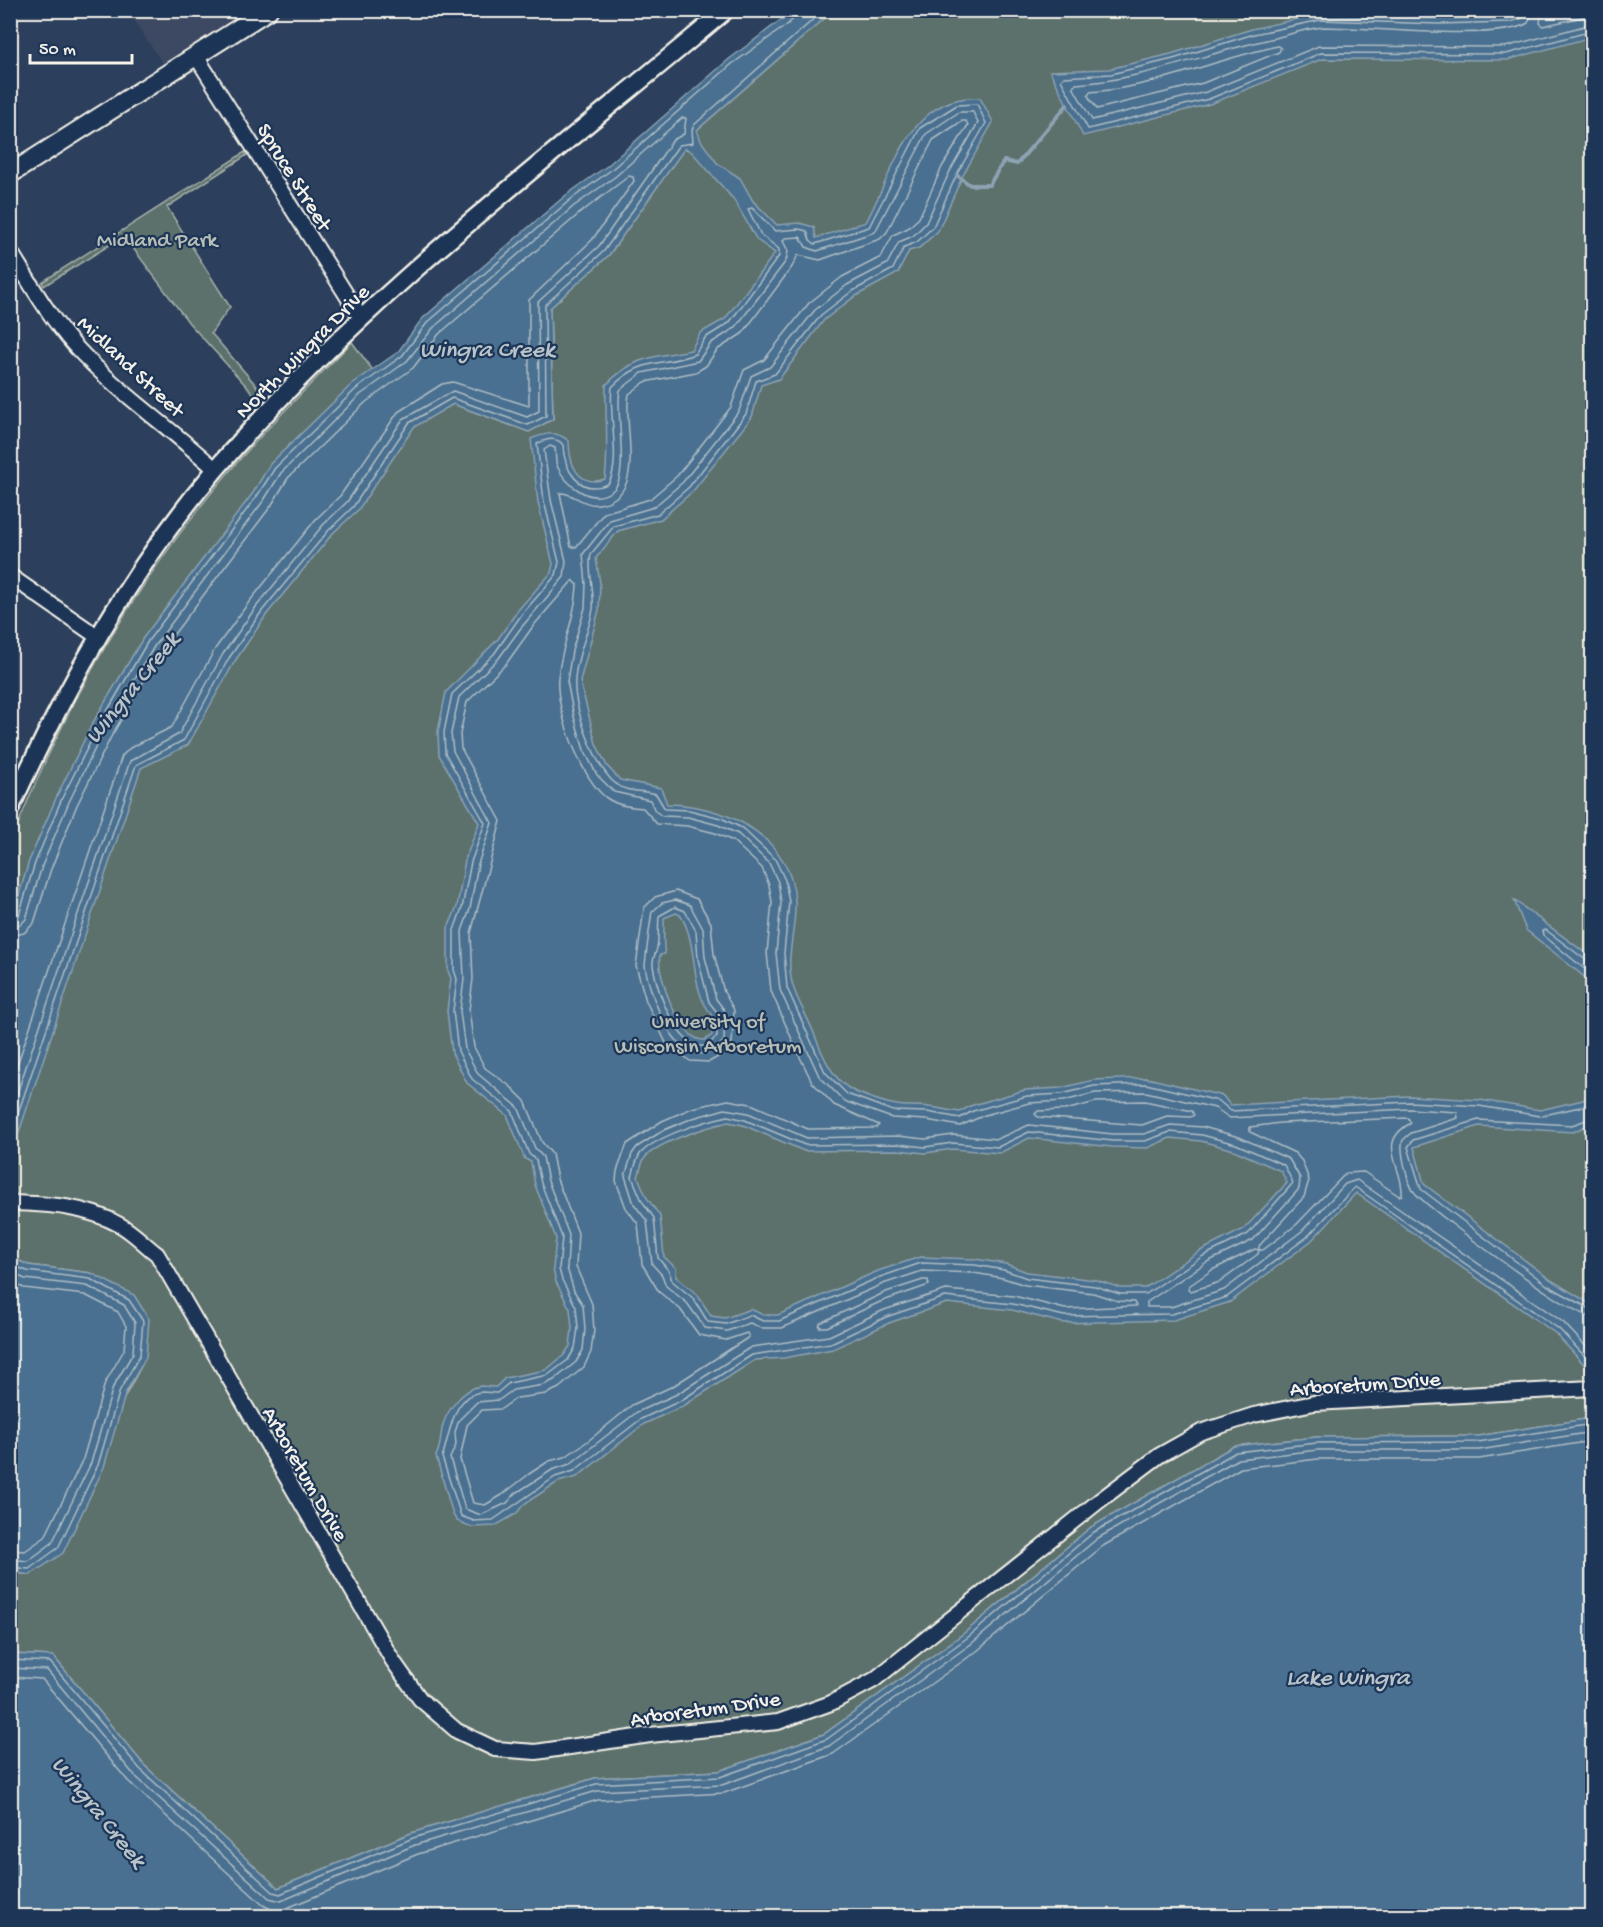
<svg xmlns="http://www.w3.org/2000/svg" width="1603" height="1927" font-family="'Gochi Hand',sans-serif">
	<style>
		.built { fill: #3e4a63 }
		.green { fill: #5c716c; stroke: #a8b1aa; stroke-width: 1.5 }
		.water { fill: #486f90; stroke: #8da3b3; stroke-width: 1.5; fill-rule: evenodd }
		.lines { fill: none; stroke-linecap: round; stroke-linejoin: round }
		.shore { stroke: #afbdc5; stroke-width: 1.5 }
		.stream { stroke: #8da3b3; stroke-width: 4 }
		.minor-casing { stroke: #f4f1e8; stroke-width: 18 }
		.tertiary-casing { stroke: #f4f1e8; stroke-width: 21 }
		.secondary-casing { stroke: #f4f1e8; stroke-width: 22 }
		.minor { stroke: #1d3557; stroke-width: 14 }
		.tertiary { stroke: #1d3557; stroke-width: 16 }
		.secondary { stroke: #1d3557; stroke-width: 18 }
		.labels { text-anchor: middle; stroke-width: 4.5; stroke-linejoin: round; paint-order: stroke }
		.street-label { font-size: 22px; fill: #f4f1e8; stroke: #1d3557 }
		.park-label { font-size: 22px; fill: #b7beb6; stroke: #1d3557 }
		.water-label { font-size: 24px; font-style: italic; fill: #b8c4c9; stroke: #1d3557 }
	</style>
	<rect width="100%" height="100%" fill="#2c3f5c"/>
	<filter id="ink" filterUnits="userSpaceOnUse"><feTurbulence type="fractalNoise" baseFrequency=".0167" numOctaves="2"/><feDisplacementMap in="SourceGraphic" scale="12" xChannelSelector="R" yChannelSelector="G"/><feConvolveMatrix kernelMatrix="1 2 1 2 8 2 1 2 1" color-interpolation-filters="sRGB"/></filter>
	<g filter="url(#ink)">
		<path class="built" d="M128 11H268L169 73Z"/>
		<path class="green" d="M833 11H1592V1418L1478 1436 1317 1437 1234 1446 1091 1527 963 1634 824 1734 719 1771 595 1778 411 1833 278 1888 144 1765 53 1656 11 1654V1572L30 1575 146 1357 91 1273 28 1265 11 1257 10 844C63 708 138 577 233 467 271 423 312 383 352 342L414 426 453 404 529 432 553 419 550 308 609 255 697 130Z
			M245 152 247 155 167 207 230 307 211 333 274 406 269 411 189 323 124 236 44 286 42 282Z"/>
		<path class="water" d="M794 10 833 11 697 130 701 141 717 163 740 178 753 201 777 225 799 223 814 227 816 238 866 222C893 173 910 93 980 98L993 122 962 177 938 231 919 248 909 251 898 273 854 297 824 320 779 379 761 385 752 417 693 491 661 519 618 531 596 558 600 583 599 610 580 681 596 744 607 766 620 780 661 788 667 804C725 805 790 835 795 900 797 929 784 958 793 986 798 1003 809 1019 815 1036 822 1054 832 1078 850 1089 858 1094 887 1104 897 1105 907 1107 918 1105 929 1107 939 1108 949 1111 960 1112L970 1106 1025 1090 1061 1088 1094 1080 1147 1078 1223 1096 1230 1105 1410 1096 1480 1100 1540 1110 1583 1100 1592 1091V1123L1573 1132 1479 1126 1414 1147 1424 1184 1551 1280 1592 1305V1373L1555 1333 1356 1193 1311 1241 1230 1302 1174 1320 1063 1323 1012 1310 947 1303 889 1323 833 1349 784 1358 755 1360 683 1406 644 1424 577 1477 558 1482 524 1504 516 1514 495 1526 472 1527 457 1521 453 1515 436 1456C441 1446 440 1440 442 1429 445 1412 463 1388 481 1386 486 1386 491 1387 496 1387L505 1378 546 1370 564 1355 570 1346 572 1328 570 1309 556 1282 553 1269 556 1238 535 1185 531 1162 525 1159 507 1115 467 1083 452 1053 447 1011 451 978 448 971V928L457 907 465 860 479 823 439 755 438 732 446 692 498 639 518 610 551 573 553 564 538 502 531 439C546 433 555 430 569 441 569 463 577 488 605 479 609 448 605 417 606 385 634 356 653 357 691 350L700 333 725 319 775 253 757 240 734 200 692 152 685 148 609 255 550 308 553 419 529 432 453 404 414 427 358 510 333 533 267 614 235 661 188 745 141 768 11 1156V922L29 861 57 796 92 724 143 638 253 493 270 464 352 384 398 352 422 319 566 195 607 166 728 60ZM676 913 680 915C699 941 689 993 712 1014V1035L705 1040C680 1043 656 974 660 955L665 954C662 941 665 930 664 918ZM728 1122 743 1125 804 1151 898 1150 925 1153 953 1149 1000 1153 1029 1138 1112 1147 1147 1148 1170 1138 1201 1141 1234 1150 1281 1171 1287 1183 1244 1229 1200 1251 1145 1288H1121L1096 1280 1027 1272 1006 1264 975 1259 920 1257 878 1271 778 1315H763L751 1309 725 1318 711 1316 697 1294 676 1277V1268L664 1257 660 1216 647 1198 638 1177C640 1172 641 1164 644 1159 656 1142 708 1127 728 1122Z
			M1530 10 1592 11V37L1507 60 1322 59 1210 104 1083 136 1050 71 1109 69 1171 54 1252 29 1320 14 1438 18 1510 16Z
			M1514 900 1592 958V983L1526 930Z
			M11 1257 28 1265 91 1273 134 1295 149 1319 146 1357 126 1392 104 1467 63 1553 30 1575 11 1572Z
			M1592 1418V1916H15L11 1911V1654L53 1656 144 1765 278 1888 411 1833 595 1778 719 1771 824 1734 963 1634 1091 1527 1234 1446 1317 1437 1478 1436Z"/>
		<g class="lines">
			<path class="shore" d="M1526 10 1523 18 1510 22 1438 24 1321 20 1254 34 1173 59 1111 74 1064 77 1061 80 1088 129 1209 99 1321 53 1506 54 1592 31
				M1533 10 1528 23C1499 42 1365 27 1324 27 1308 28 1291 34 1275 38 1208 52 1145 80 1076 84L1073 87 1092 120 1206 92 1319 46 1505 47 1592 24
				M1542 10 1540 23 1543 26 1592 15
				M1278 46 1281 48 1279 52 1203 83 1097 109 1088 96 1090 92C1155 88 1215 59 1278 46Z
				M962 121H966L968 125 942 167 919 218 908 228 893 235 881 257 842 277 809 303 764 360 744 370 731 407 677 476 650 499 604 513 576 547H571L560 493C572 492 585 507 599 504 649 497 622 427 629 394L645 382 696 372 706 366 717 350 743 333 792 267 798 255 820 260 880 239 887 232 933 140Z
				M573 580 577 584C576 617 561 646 558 678 555 709 582 782 608 799 619 806 631 807 643 808L657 824 687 826 715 833 733 841 762 868 769 885 772 902 767 953 771 991 797 1051 812 1082 834 1105 879 1125 876 1128 808 1129 751 1104 728 1100 692 1108 662 1121 627 1144 617 1171 616 1181 626 1208 638 1224 642 1264 659 1292 680 1309 699 1335 726 1340 747 1333 749 1337 673 1386 632 1405 588 1441 565 1457 549 1461 529 1474 502 1495 485 1505 473 1503 460 1459 467 1425 482 1410 501 1409 517 1398 546 1394 559 1388 584 1367 591 1352 594 1330 592 1304 576 1267 578 1233 557 1179 552 1154 542 1142 525 1101 510 1086 485 1068 474 1047 469 1010 473 979 471 933 501 821 461 748 460 734 467 702 506 664 534 625Z
				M676 891 697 899 711 923 714 954 724 992 734 1010 732 1043 725 1053 709 1062 690 1061 666 1043 646 1001 636 966 644 908 655 897Z
				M675 900 690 905 703 929 705 957 716 999 725 1011 724 1040C720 1046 714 1051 706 1053 672 1061 649 991 645 966 645 963 651 915 652 912L662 903Z
				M675 907 685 911 696 931 698 959 709 1002 717 1012V1037L706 1046C676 1050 657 989 653 966 652 958 656 954 657 948 659 938 658 926 659 916Z
				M10 919 19 915 35 863 62 798 98 727 148 641 257 496 275 468 356 389 402 356 427 323 570 200 611 170 732 64 787 25 796 16 797 10
				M10 927 20 925 26 919 42 866 69 802 104 730 155 645 264 500 281 473 360 395 407 361 433 328 574 206 616 176 682 118H686L684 134 673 140 599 246 538 302 539 411 527 417 453 391 403 419 347 502 323 525 256 607 223 654 179 734 130 761 10 1114
				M10 936 24 933 34 923 51 869 77 805 112 735 162 650 271 506 288 478 366 402 413 368 439 334 580 213 629 176 633 177 634 181 592 240 529 300V406L453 382 442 384 398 412 340 496 316 519 249 602 215 649 172 727 130 748 122 756 10 1086
				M1592 963 1587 961 1546 930 1542 931 1543 935 1592 975
				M1592 1099 1584 1106 1540 1116 1479 1106 1410 1102 1231 1111 1219 1101 1146 1084 1094 1086 1062 1094 1027 1096 973 1111 960 1118 927 1112 893 1111 847 1094 825 1072 787 988 784 953 789 902 785 880 775 859 742 828 721 818 689 810 665 809 656 794C643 790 627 793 616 784 595 768 573 706 575 680 576 655 589 633 593 609 595 591 587 569 591 554L614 526 658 514 689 487 746 414 756 381 775 374 821 315 851 292 893 269 904 247 917 242 933 227 957 174 986 123 977 104 957 105 920 128 869 227 815 244 810 240 807 231 799 229 775 231 752 208 748 209 761 235 779 249V256L729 323 705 338 695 354C660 367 641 357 612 387 608 413 622 464 608 484 579 496 564 470 563 445 556 436 546 439 537 444L544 501 559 562 556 575 522 614 494 654 452 694 444 732 445 753 485 823 471 862 462 908 454 930V970L457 979 453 1011 458 1051 472 1079 512 1111 529 1154 536 1160 541 1183 562 1237 559 1269 562 1280 576 1307 578 1328 575 1348 568 1360 548 1375 509 1383 497 1393C492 1393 487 1392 482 1392 451 1395 450 1437 442 1457L461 1516 474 1521 493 1520 555 1477 574 1471 641 1419 680 1401 752 1355 831 1343 886 1317 945 1297 1013 1304 1064 1316 1172 1314 1227 1297 1307 1237 1355 1187 1559 1329 1592 1364
				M1145 1101 1192 1111 1194 1115 1191 1117 1167 1116 1142 1125 1038 1117 1035 1114 1038 1111 1065 1110 1096 1102Z
				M728 1116 745 1120 805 1145 898 1144 925 1147 953 1143 998 1147 1029 1132 1113 1141H1145L1170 1132 1202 1135 1236 1144 1284 1165 1293 1183 1248 1234 1203 1256 1146 1294H1120L1095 1286 1027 1278 1004 1270 975 1265 921 1263 880 1277 779 1321H763L750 1315 726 1324 708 1322 693 1298 672 1281 669 1271 658 1258 654 1218 642 1201 632 1177C634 1170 636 1160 640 1154 656 1136 705 1121 728 1116Z
				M1408 1118 1411 1123C1374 1143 1404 1167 1402 1195L1399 1196 1364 1172 1346 1173 1296 1225 1263 1250H1259V1246L1304 1197 1309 1180 1302 1161 1295 1153 1250 1132V1127L1280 1123Z
				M1592 1118 1572 1125 1478 1120 1413 1140 1408 1147 1421 1189 1547 1285 1592 1310
				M10 1137 136 765 184 740 229 658 262 611 329 530 353 507 409 423 452 398 528 425 546 416 545 305 604 251 679 145 693 143 692 130 694 125 824 10
				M1255 1249 1259 1250 1258 1254 1220 1282 1191 1291 1188 1290 1189 1286 1212 1270Z
				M10 1264 27 1271 90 1279 129 1300 143 1321 140 1355 120 1390 98 1465 58 1548 29 1569 10 1567
				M10 1272 25 1279 87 1286 124 1305 135 1323 133 1353 113 1387 91 1463 52 1543 28 1561 10 1559
				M923 1280H928L929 1285 880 1302 827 1327H819L820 1323 886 1292Z
				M10 1282 24 1288 85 1295 118 1312 126 1326 124 1350 105 1383 83 1459 45 1537 25 1551 10 1550
				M1592 1317C1573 1316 1432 1212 1415 1193 1408 1186 1399 1149 1403 1140L1411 1133 1458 1118 1457 1112 1410 1109 1230 1118 1215 1108 1146 1092 1095 1093 1064 1101 1029 1103 985 1115 960 1126 926 1120 892 1118 844 1101 819 1076 780 990 776 953 781 902 778 882 769 863 738 834 718 825 688 817 662 816 655 811 650 800 614 792 597 775 584 750 574 717 567 681 572 651 585 608 586 584 583 554 610 520 654 507 683 482 739 411 751 376 770 367 815 310 847 285 887 264 899 242 913 236 926 223 950 171 978 123 973 112H959L926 134 875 232 817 251 806 247 800 237 785 238 783 241 788 251 786 261 735 328 711 343 698 361 642 373 620 390C615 412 630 476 613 490 592 507 566 485 557 466 555 461 556 454 555 448L550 446 544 450 551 500 566 561 564 577 520 629 499 658 459 697 451 733 453 751 492 823 478 864 470 909 462 931 464 979 460 1011 465 1049 478 1074 518 1107 535 1148 543 1157 548 1181 569 1235 567 1268 574 1291 583 1305 585 1329 583 1350 576 1362 554 1380 544 1385 513 1390 499 1400 477 1402 459 1420 455 1432 456 1445 450 1458 465 1509 481 1515 507 1503 516 1493 552 1470 570 1464 637 1412 677 1394 751 1347 829 1336 884 1310 946 1290 1014 1296 1065 1309 1136 1306 1134 1302 1118 1301 1093 1293 1025 1285 1003 1278 974 1273 922 1271 883 1284 782 1328H761L750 1323 727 1331 705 1328 687 1303 666 1286 662 1275 652 1264 647 1221 634 1204 625 1176 632 1154 637 1147 664 1130 693 1118 725 1109 748 1113 807 1138 898 1136 925 1139 953 1135 997 1139 1029 1125 1113 1134H1144L1170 1125 1203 1127 1239 1137 1289 1159 1300 1178 1299 1189 1253 1240 1207 1262 1147 1302V1307H1171L1224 1290 1302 1231 1345 1184 1357 1180 1563 1322 1592 1353
				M10 1660 50 1662 140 1769 273 1892 280 1894 413 1838 596 1784 720 1777 827 1739 967 1638 1094 1532 1236 1452 1317 1443 1478 1442 1592 1424
				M10 1668 47 1670 134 1775 269 1898 281 1901 415 1845 597 1791 722 1785 829 1746 971 1644 1098 1538 1238 1459 1318 1450H1479L1592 1432
				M10 1677 42 1679 128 1781 263 1905 271 1909 282 1910 418 1854 598 1800 724 1793 833 1754 977 1651 1103 1546 1241 1468 1318 1459H1479L1592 1441"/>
			<path class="stream" d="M958 176 970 185H989L1004 161 1017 164 1067 105"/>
			<defs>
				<path id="minor" d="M196 56 361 318
					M10 251C30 283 50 318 75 346 117 392 170 427 216 470
					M10 576 98 637
					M10 1203C48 1204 86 1206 120 1225 133 1232 145 1245 157 1254L393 1661 420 1699 457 1731 495 1749 536 1752 650 1735 778 1722 831 1703 874 1680 1099 1501 1160 1455 1201 1432 1254 1415 1314 1403 1592 1388"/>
				<path id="tertiary" d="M10 809C65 688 130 570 216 469 365 295 551 157 726 10"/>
				<path id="secondary" d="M10 174 268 10"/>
			</defs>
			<use href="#minor" class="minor-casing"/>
			<use href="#tertiary" class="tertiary-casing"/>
			<use href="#secondary" class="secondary-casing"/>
			<use href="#minor" class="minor"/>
			<use href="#tertiary" class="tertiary"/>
			<use href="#secondary" class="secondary"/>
		</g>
	</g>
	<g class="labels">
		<g class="street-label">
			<text transform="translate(296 176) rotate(58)" y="8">Spruce Street</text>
			<text transform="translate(301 350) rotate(-45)" y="8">North Wingra Drive</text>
			<text transform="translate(132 365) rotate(43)" y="8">Midland Street</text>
			<text transform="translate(1365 1382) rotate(-4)" y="8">Arboretum Drive</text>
			<text transform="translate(307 1473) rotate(60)" y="8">Arboretum Drive</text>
			<text transform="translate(705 1707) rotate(-8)" y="8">Arboretum Drive</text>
		</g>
		<g class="park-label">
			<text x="157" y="246">Midland Park</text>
			<text x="708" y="1027">University of<tspan x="708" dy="25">Wisconsin Arboretum</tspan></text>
		</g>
		<g class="water-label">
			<text x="487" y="356">Wingra Creek</text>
			<text transform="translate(131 687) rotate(-51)" y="8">Wingra Creek</text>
			<text x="1348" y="1684">Lake Wingra</text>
			<text transform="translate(100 1811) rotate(51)" y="8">Wingra Creek</text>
		</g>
	</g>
	<rect width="1603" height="1927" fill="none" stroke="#1d3557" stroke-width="36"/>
	<rect x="18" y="18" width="1567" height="1891" fill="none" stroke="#f4f1e8" stroke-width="2" filter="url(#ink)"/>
	<path d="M30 54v9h102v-9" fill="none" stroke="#f4f1e8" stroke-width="3"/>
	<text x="39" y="54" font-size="18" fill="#f4f1e8" stroke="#1d3557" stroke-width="4.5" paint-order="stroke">50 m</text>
</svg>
